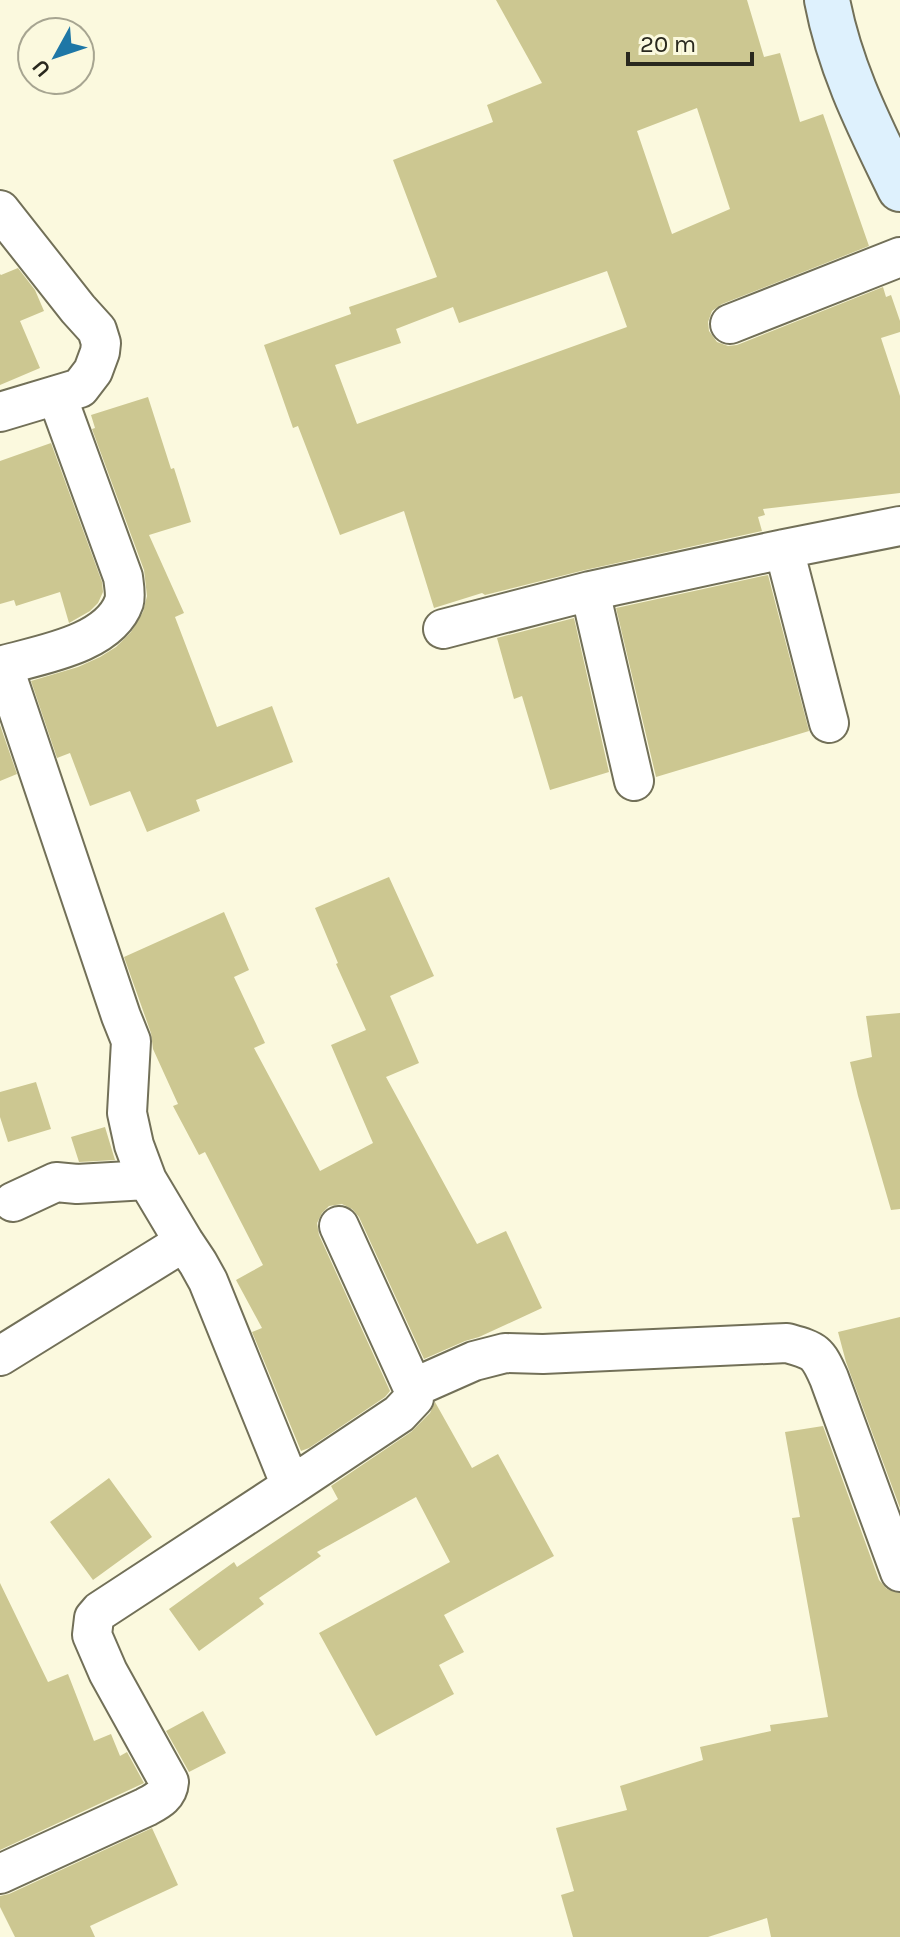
<svg xmlns="http://www.w3.org/2000/svg" width="900" height="1937" font-family="Karla,sans-serif">
	<style>
		.building { fill: #ccc791; fill-rule: evenodd }
		.lines { fill: none; stroke-linecap: round; stroke-linejoin: round }
		.street-casing { stroke: #727058; stroke-width: 42 }
		.secondary-casing { stroke: #727058; stroke-width: 48 }
		.street { stroke: #fff; stroke-width: 38 }
		.secondary { stroke: #def1fd; stroke-width: 44 }
	</style>
	<rect width="100%" height="100%" fill="#fbf9de"/>
	<path class="building" d="M496 0H747L764 57 780 53 800 122 823 114 869 246 722 304 712 311 708 322 709 331 717 342 728 346 737 345 883 287 886 297 891 295 900 321V332L881 338 900 396V493L763 509 765 515 758 517 762 531 585 570 485 595 482 593 434 608 404 511 340 535 298 426 293 428 264 345 351 314 349 307 437 277 393 160 493 122 487 105 542 83ZM697 108 730 209 672 234 637 131ZM607 271 627 327 357 424 335 365 401 343 396 329 453 307 459 323Z
		M18 268 35 290 44 311 20 321 40 368 0 385V274L1 275Z
		M148 397 171 469 174 468 191 522 149 535 184 613 175 617 217 727 272 706 293 762 196 800 200 811 147 832 130 791 90 806 70 753 57 758 31 681 78 667 100 657 116 647 131 632 143 612 147 596 144 570 92 429 95 428 91 415Z
		M51 443 102 582 103 592 98 603 90 611 69 623 60 592 16 606 14 600 0 604V461Z
		M768 575 809 731 656 777 616 608Z
		M574 618 609 772 550 790 522 696 514 699 497 638Z
		M0 725 17 774 0 781Z
		M389 877 434 976 390 996 419 1063 386 1077 477 1244 506 1231 542 1308 479 1337 465 1341 424 1359 359 1217 352 1209 342 1204 329 1206 322 1213 317 1223 319 1235 390 1391 385 1397 309 1448 301 1451 252 1332 262 1328 236 1280 263 1265 205 1152 199 1155 173 1106 178 1104 153 1049 151 1033 124 957 224 912 249 970 234 977 265 1043 254 1048 320 1171 373 1143 331 1045 366 1030 336 964 338 963 315 908Z
		M900 1013V1209L891 1210 858 1096 850 1062 872 1057 866 1016Z
		M36 1082 51 1129 8 1142 0 1117V1092Z
		M105 1127 115 1160 79 1162 71 1137Z
		M900 1317V1508L846 1362 838 1332Z
		M435 1402 472 1468 498 1454 554 1556 444 1615 464 1652 439 1665 454 1694 376 1736 319 1633 450 1562 416 1497 317 1552 321 1556 259 1598 264 1604 199 1651 169 1609 234 1562 237 1567 338 1499 331 1486 411 1432 430 1413Z
		M823 1426 879 1580 887 1589 900 1593V1937H771L767 1918 708 1937H573L561 1895 574 1891 556 1828 627 1810 620 1786 703 1760 700 1747 771 1731 770 1725 828 1717 792 1518 800 1517 785 1432Z
		M109 1478 152 1537 93 1580 50 1522Z
		M0 1583 48 1682 68 1674 94 1741 111 1734 120 1756 127 1752 144 1783 0 1850Z
		M203 1711 226 1753 189 1772 166 1731Z
		M152 1828 178 1885 90 1926 95 1937H15L0 1907V1896L9 1894Z"/>
	<g class="lines">
		<defs>
			<path id="street" d="M0 210 78 309 97 330 101 343 100 352 93 371 80 388 0 412
				M730 324 900 257
				M784 549 829 723
				M590 591 634 781
				M443 629 590 591 784 549 900 526
				M0 666C38 655 109 645 124 602 126 595 124 585 123 577L57 396
				M13 1202 56 1182 77 1184 147 1180
				M0 1356 184 1242
				M413 1388 474 1361 505 1353 543 1354 787 1343C815 1351 817 1351 829 1378L900 1572
				M291 1486 399 1414 414 1398 413 1388 339 1226
				M0 1874 146 1807C157 1801 168 1796 169 1782L108 1672 92 1635 94 1618 100 1611 291 1486 208 1281 198 1263 184 1242 147 1180 134 1145 127 1113 131 1041 121 1016 3 665"/>
			<path id="secondary" d="M827 0C840 69 870 127 900 189"/>
		</defs>
		<use href="#street" class="street-casing"/>
		<use href="#secondary" class="secondary-casing"/>
		<use href="#street" class="street"/>
		<use href="#secondary" class="secondary"/>
	</g>
	<g transform="translate(56 56) rotate(230)"><circle r="38" fill="#fbf9de" stroke="#a7a591" stroke-width="2"/>
	<path d="M0-6L14 30L0 20L-14 30Z" fill="#1e77a6"/>
	<text y="-12" font-size="22" font-weight="bold" text-anchor="middle" fill="#29281e">U</text>
	</g>
	<path d="M628 52v12h124v-12" fill="none" stroke="#29281e" stroke-width="4"/>
	<text x="640" y="52" font-size="24" fill="#29281e" stroke="#fbf9de" stroke-width="6" paint-order="stroke">20 m</text>
</svg>
